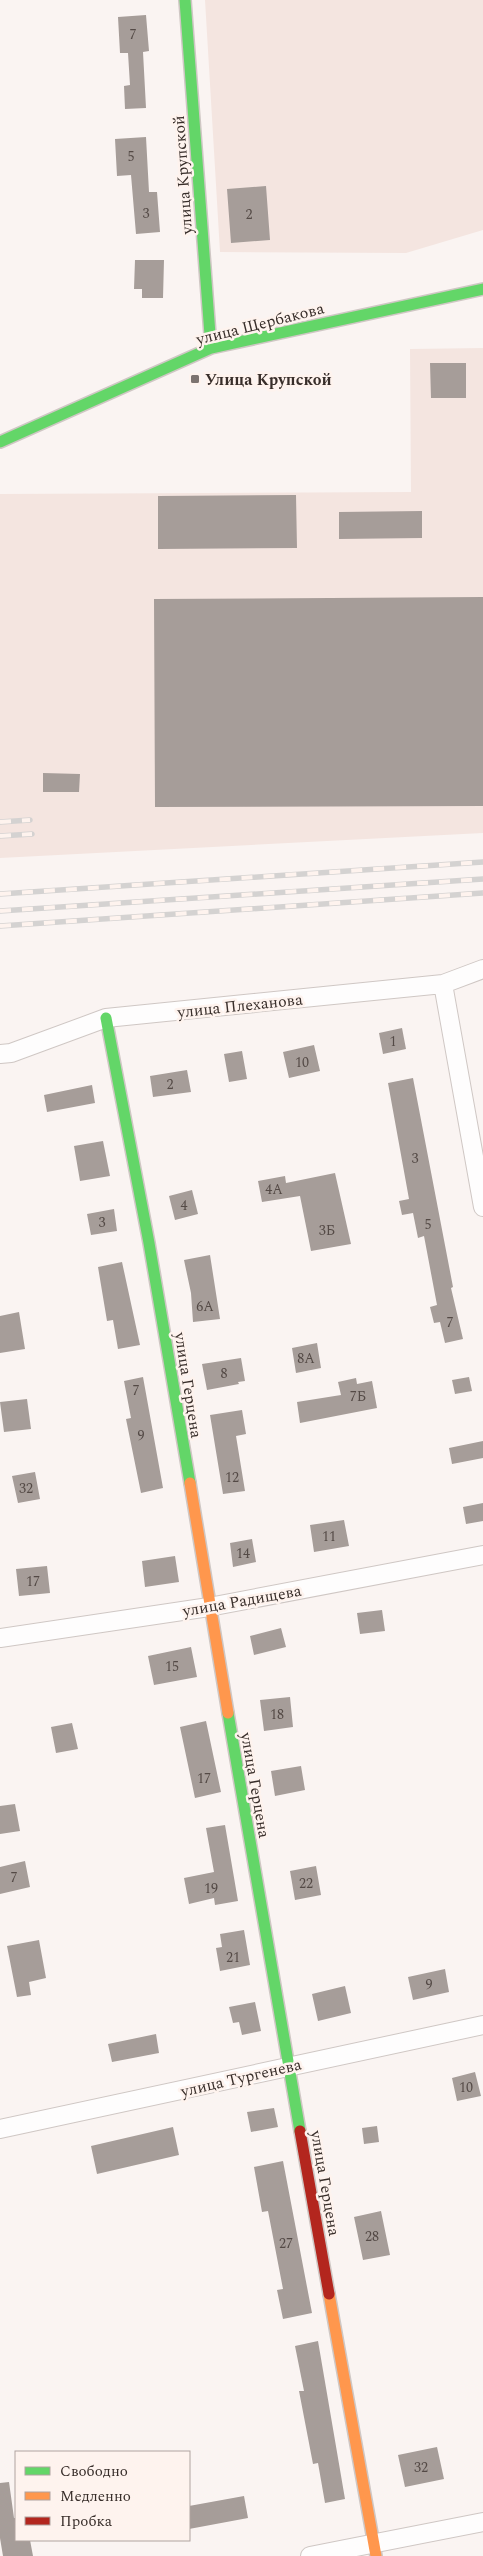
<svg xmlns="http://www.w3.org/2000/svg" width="483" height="2556" font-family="Spectral,serif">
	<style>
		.built { fill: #f4e5e0 }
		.building { fill: #a69d99 }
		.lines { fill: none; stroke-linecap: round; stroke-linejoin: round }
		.street-casing { stroke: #cfc7c4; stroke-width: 20 }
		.fast-casing { stroke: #cfc7c4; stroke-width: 14 }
		.slow-casing { stroke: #cfc7c4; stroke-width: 14 }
		.jam-casing { stroke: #cfc7c4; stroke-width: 14 }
		.street { stroke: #fefdfd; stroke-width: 18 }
		.fast { stroke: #63d668; stroke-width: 11 }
		.slow { stroke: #ff974d; stroke-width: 11 }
		.jam { stroke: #b3261e; stroke-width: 11 }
		.rail-casing { stroke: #d4d2d1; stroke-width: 5.5 }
		.rail { stroke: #fef3ee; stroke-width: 4; stroke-dasharray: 11; stroke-linecap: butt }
		.poi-dot { fill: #7c7370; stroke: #fef3ee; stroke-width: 2 }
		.labels { text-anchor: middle; stroke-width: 5; stroke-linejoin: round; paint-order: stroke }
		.number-label { font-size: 14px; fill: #544a46 }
		.street-label { font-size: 16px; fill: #382e2a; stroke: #fef3ee }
		.poi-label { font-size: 16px; font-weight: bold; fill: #382e2a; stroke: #fef3ee; text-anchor: start }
	</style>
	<rect width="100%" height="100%" fill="#faf4f2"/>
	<path class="built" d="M205 0H483V230L406 253 220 252Z
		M483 348V833L0 858V494L411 492 410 349Z"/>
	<path class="building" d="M146 15 149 51 143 52 146 108 125 109 124 86 130 85 128 53H120L118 17Z
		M146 137 149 192H157L160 232 136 234 131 175 117 176 115 139Z
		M266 186 270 240 231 243 227 189Z
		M135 260H164L163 298H142V289H134Z
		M430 363H466V398H431Z
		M296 495 297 548 158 549V496Z
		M422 511V538L339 539V512Z
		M483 597V806L155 807 154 599Z
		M43 773 80 774 79 792H43Z
		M402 1028 406 1049 383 1054 379 1033Z
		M314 1045 320 1071 289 1078 283 1052Z
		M242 1051 247 1079 229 1082 224 1054Z
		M187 1070 191 1092 153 1097 150 1076Z
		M413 1078 453 1287 451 1288 463 1339 445 1343 440 1322 434 1323 430 1307 437 1305 424 1236 418 1238 413 1213 402 1215 399 1201 409 1199 388 1083Z
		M92 1085 95 1103 47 1112 44 1095Z
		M103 1141 110 1176 80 1181 74 1146Z
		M335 1173 351 1244 311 1251 300 1196 262 1202 258 1181 285 1176 286 1183Z
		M192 1190 198 1214 175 1220 169 1196Z
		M114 1209 117 1231 91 1235 87 1214Z
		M210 1255 220 1319 193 1322 191 1293 184 1260Z
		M122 1262 140 1345 118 1349 113 1320 107 1321 98 1267Z
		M19 1312 25 1349 0 1353V1316Z
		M317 1343 321 1368 296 1373 292 1348Z
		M241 1358 245 1381 238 1382 239 1384 207 1390 202 1364Z
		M143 1377 163 1488 141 1493 126 1419 131 1418 124 1381Z
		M469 1377 472 1391 455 1394 452 1380Z
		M356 1378 357 1384 372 1381 377 1408 300 1423 297 1402 341 1395 338 1382Z
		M27 1399 31 1429 4 1432 0 1402Z
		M242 1410 246 1434 236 1436 245 1491 223 1494 210 1415Z
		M483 1441V1458L452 1464 449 1448Z
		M35 1472 40 1499 18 1503 12 1476Z
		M483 1503V1521L466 1524 463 1507Z
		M344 1520 349 1546 314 1552 310 1525Z
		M252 1539 256 1562 233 1567 230 1543Z
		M175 1556 179 1582 145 1587 142 1561Z
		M47 1566 50 1593 19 1596 16 1569Z
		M382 1610 385 1631 360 1634 357 1613Z
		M281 1628 286 1647 254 1655 250 1636Z
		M191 1647 197 1677 154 1685 148 1656Z
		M290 1697 293 1727 264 1731 260 1700Z
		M206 1721 221 1792 195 1798 180 1727Z
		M72 1723 78 1749 56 1753 51 1727Z
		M301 1766 305 1790 275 1796 271 1771Z
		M15 1804 20 1831 0 1834V1806Z
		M225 1825 238 1901 215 1905 214 1898 189 1904 184 1878 214 1872 206 1828Z
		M25 1861 30 1887 0 1894V1867Z
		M316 1866 321 1895 295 1900 290 1871Z
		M244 1930 250 1965 220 1971 216 1948 222 1947 220 1934Z
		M39 1940 46 1978 29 1982 31 1995 17 1997 7 1946Z
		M445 1969 449 1992 413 2000 408 1977Z
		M345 1986 351 2013 318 2021 312 1994Z
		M255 2002 261 2031 242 2035 239 2022 233 2023 229 2007Z
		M156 2034 159 2053 112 2062 108 2044Z
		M475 2072 481 2096 457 2101 452 2078Z
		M274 2108 278 2127 251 2132 247 2112Z
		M377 2126 379 2142 364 2144 362 2128Z
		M173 2127 179 2155 97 2174 91 2146Z
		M283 2161 312 2313 283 2319 277 2290 283 2289 268 2211 262 2212 254 2167Z
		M381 2211 390 2255 363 2260 354 2217Z
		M318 2341 345 2499 325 2503 318 2463 313 2464 299 2391H304L295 2346Z
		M437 2447 444 2479 405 2487 398 2455Z
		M9 2482 14 2518H16V2540H30L33 2556H3L0 2538V2483Z
		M244 2496 248 2518 189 2529V2506Z"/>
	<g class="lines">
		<defs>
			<path id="street" d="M443 984 483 1207
				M0 1054 11 1053 106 1018 443 984 483 969
				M0 1638 209 1607 483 1555
				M0 2129 483 2025
				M310 2556 483 2522"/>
			<path id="fast" d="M185 0 211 348
				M0 442 211 348 483 289
				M106 1018 149 1243 190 1483
				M228 1713 300 2131"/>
			<path id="slow" d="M190 1483 228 1713
				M329 2294 376 2556"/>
			<path id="jam" d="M300 2131 329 2294"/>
		</defs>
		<use href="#street" class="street-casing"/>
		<use href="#fast" class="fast-casing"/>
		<use href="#slow" class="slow-casing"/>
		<use href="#jam" class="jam-casing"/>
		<use href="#street" class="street"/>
		<use href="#fast" class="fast"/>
		<use href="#slow" class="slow"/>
		<use href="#jam" class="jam"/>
		<defs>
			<path id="rail" d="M0 822 30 820
				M0 836 32 834
				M0 894 483 862
				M0 911 483 879
				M0 926 483 893"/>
		</defs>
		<use href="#rail" class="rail-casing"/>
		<use href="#rail" class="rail"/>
	</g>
	<rect class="poi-dot" x="190" y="374" width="10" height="10" rx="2.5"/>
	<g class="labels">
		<g class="number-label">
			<text x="133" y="39">7</text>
			<text x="131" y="161">5</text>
			<text x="146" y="218">3</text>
			<text x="249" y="219">2</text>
			<text x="393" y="1046">1</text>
			<text x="302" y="1067">10</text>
			<text x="170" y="1089">2</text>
			<text x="415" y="1163">3</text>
			<text x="274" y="1194">4А</text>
			<text x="184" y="1210">4</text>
			<text x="102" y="1227">3</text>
			<text x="428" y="1229">5</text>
			<text x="327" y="1235">3Б</text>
			<text x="205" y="1311">6А</text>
			<text x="450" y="1327">7</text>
			<text x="306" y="1363">8А</text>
			<text x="224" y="1378">8</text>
			<text x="136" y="1395">7</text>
			<text x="358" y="1401">7Б</text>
			<text x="141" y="1440">9</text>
			<text x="232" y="1482">12</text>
			<text x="26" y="1493">32</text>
			<text x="329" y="1541">11</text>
			<text x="243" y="1558">14</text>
			<text x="33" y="1586">17</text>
			<text x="172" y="1671">15</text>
			<text x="277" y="1719">18</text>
			<text x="204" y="1783">17</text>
			<text x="14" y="1882">7</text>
			<text x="306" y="1888">22</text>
			<text x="211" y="1893">19</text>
			<text x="233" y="1962">21</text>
			<text x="429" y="1989">9</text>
			<text x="466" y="2092">10</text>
			<text x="372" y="2241">28</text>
			<text x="286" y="2248">27</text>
			<text x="421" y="2472">32</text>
		</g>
		<g class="street-label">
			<text transform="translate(182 175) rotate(-94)" y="6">улица Крупской</text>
			<text transform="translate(260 323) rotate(-14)" y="6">улица Щербакова</text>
			<text transform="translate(240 1005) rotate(-6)" y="6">улица Плеханова</text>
			<text transform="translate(189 1385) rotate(81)" y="6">улица Герцена</text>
			<text transform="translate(242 1600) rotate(-10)" y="6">улица Радищева</text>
			<text transform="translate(256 1785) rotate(80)" y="6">улица Герцена</text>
			<text transform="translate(241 2077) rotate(-13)" y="6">улица Тургенева</text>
			<text transform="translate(326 2183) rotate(80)" y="6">улица Герцена</text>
		</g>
		<g class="poi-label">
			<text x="205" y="385">Улица Крупской</text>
		</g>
	</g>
	<rect x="15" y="2451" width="175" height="90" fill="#fef3ee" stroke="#afa4a0"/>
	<rect x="25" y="2467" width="25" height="8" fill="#63d668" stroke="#afa4a0"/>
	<text x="60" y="2476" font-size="15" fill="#382e2a">Свободно</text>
	<rect x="25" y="2492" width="25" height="8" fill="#ff974d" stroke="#afa4a0"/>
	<text x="60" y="2501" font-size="15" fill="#382e2a">Медленно</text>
	<rect x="25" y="2517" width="25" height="8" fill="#b3261e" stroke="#afa4a0"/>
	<text x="60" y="2526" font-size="15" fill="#382e2a">Пробка</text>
</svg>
